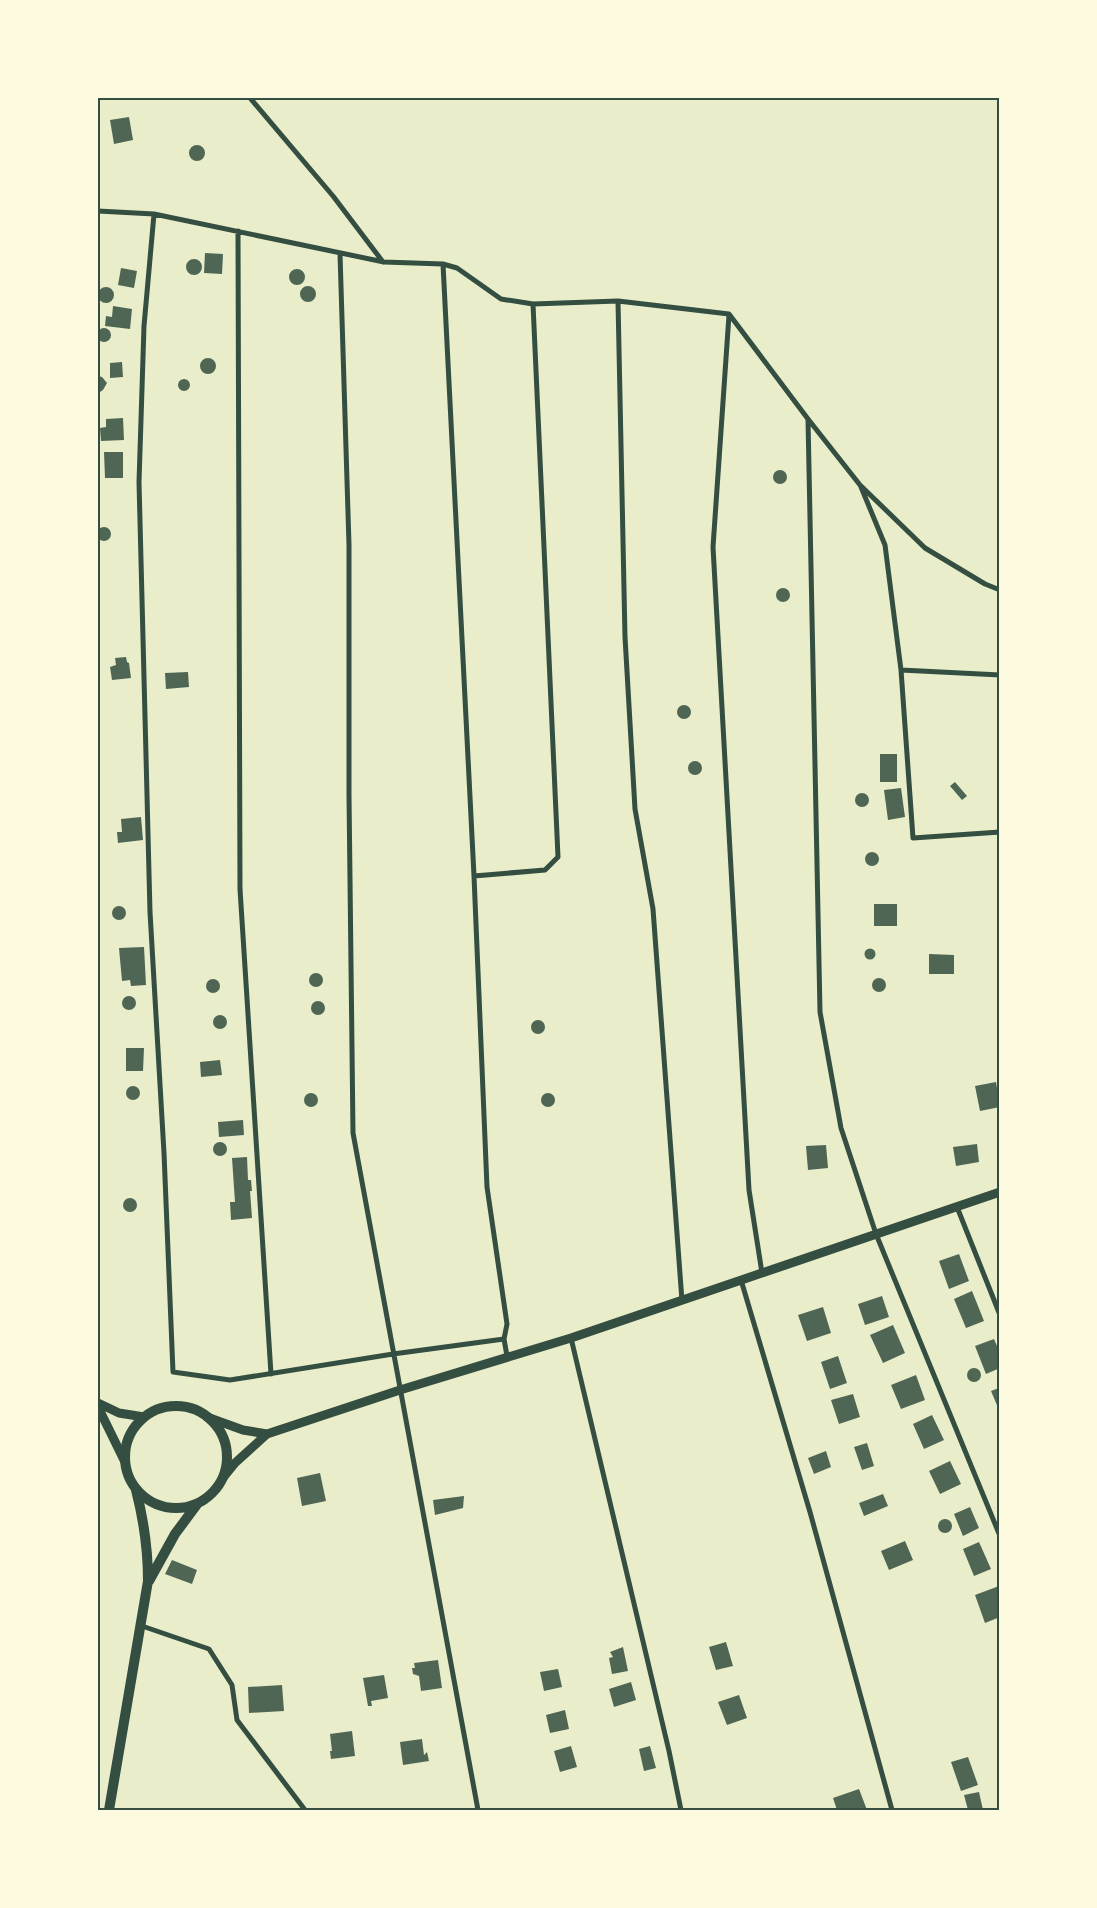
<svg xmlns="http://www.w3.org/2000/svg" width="1097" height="1908" font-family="'DejaVu Sans',sans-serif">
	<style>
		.building { fill: #4f6655 }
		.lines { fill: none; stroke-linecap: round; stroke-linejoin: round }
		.minor { stroke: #344e41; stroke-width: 5 }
		.tertiary { stroke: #344e41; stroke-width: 9 }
		.secondary { stroke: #344e41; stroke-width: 10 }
		.neatline { fill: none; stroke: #344e41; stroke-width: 2 }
	</style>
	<rect width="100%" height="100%" fill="#e9edc9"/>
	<path class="building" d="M129 117 133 140 114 144 110 120Z
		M189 153a8 8 0 1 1 16 0a8 8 0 1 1-16 0Z
		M205 253 223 254 222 274 204 273Z
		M186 267a8 8 0 1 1 16 0a8 8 0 1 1-16 0Z
		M121 268 137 271 134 288 118 285Z
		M289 277a8 8 0 1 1 16 0a8 8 0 1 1-16 0Z
		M300 294a8 8 0 1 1 16 0a8 8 0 1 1-16 0Z
		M98 295a8 8 0 1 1 16 0a8 8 0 1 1-16 0Z
		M113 306 132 309 130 329 105 326 106 316 112 317Z
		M97 335a7 7 0 1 1 14 0a7 7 0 1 1-14 0Z
		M200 366a8 8 0 1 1 16 0a8 8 0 1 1-16 0Z
		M122 362 123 377 110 378V363Z
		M98 376 102 377 107 383 103 390 100 392 98 391Z
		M178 385a6 6 0 1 1 12 0a6 6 0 1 1-12 0Z
		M123 418 124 440 101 441 100 428 106 427V419Z
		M104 452H123V478H105Z
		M773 477a7 7 0 1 1 14 0a7 7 0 1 1-14 0Z
		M97 534a7 7 0 1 1 14 0a7 7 0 1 1-14 0Z
		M776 595a7 7 0 1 1 14 0a7 7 0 1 1-14 0Z
		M126 657 127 662 129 663 131 678 112 680 110 667 116 665 115 658Z
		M188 672 189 687 166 689 165 673Z
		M677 712a7 7 0 1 1 14 0a7 7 0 1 1-14 0Z
		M880 754H897V782H880Z
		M688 768a7 7 0 1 1 14 0a7 7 0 1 1-14 0Z
		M955 782 967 796 962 800 950 786Z
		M901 788 905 817 888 820 884 790Z
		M855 800a7 7 0 1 1 14 0a7 7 0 1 1-14 0Z
		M141 817 143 840 118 843 117 832H122L121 819Z
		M865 859a7 7 0 1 1 14 0a7 7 0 1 1-14 0Z
		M874 904H897V926H874Z
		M112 913a7 7 0 1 1 14 0a7 7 0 1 1-14 0Z
		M144 947 146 985 131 986 130 980 122 981 119 948Z
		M864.5 954a5.5 5.5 0 1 1 11 0a5.5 5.5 0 1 1-11 0Z
		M929 954 954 955V974H929Z
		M309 980a7 7 0 1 1 14 0a7 7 0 1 1-14 0Z
		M872 985a7 7 0 1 1 14 0a7 7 0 1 1-14 0Z
		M206 986a7 7 0 1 1 14 0a7 7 0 1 1-14 0Z
		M122 1003a7 7 0 1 1 14 0a7 7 0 1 1-14 0Z
		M311 1008a7 7 0 1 1 14 0a7 7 0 1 1-14 0Z
		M213 1022a7 7 0 1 1 14 0a7 7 0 1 1-14 0Z
		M531 1027a7 7 0 1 1 14 0a7 7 0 1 1-14 0Z
		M126 1048H144L143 1071H126Z
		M220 1060 222 1075 201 1077 200 1062Z
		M996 1082 1000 1107 980 1111 975 1086Z
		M126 1093a7 7 0 1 1 14 0a7 7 0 1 1-14 0Z
		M541 1100a7 7 0 1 1 14 0a7 7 0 1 1-14 0Z
		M304 1100a7 7 0 1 1 14 0a7 7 0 1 1-14 0Z
		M243 1120 244 1135 219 1137 218 1122Z
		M213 1149a7 7 0 1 1 14 0a7 7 0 1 1-14 0Z
		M977 1144 979 1162 956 1166 953 1147Z
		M826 1145 828 1168 808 1170 806 1146Z
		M247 1157 248 1180H251L252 1191H250L252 1218 231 1220 230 1202H235L232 1158Z
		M123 1205a7 7 0 1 1 14 0a7 7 0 1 1-14 0Z
		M959 1254 969 1281 949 1289 939 1261Z
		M972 1291 984 1321 966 1328 954 1299Z
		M882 1296 889 1317 865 1325 858 1304Z
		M823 1307 831 1333 807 1341 798 1315Z
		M893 1325 905 1353 883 1363 870 1335Z
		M994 1339 1000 1353V1368L986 1374 975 1346Z
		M838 1356 847 1383 830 1389 821 1362Z
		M967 1375a7 7 0 1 1 14 0a7 7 0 1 1-14 0Z
		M916 1375 925 1400 901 1409 891 1385Z
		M999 1388V1410L991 1391Z
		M853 1394 860 1417 839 1424 831 1400Z
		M932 1415 944 1440 924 1449 913 1424Z
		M867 1443 874 1466 862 1470 854 1447Z
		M826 1451 831 1467 814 1474 808 1458Z
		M950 1461 961 1484 940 1494 929 1471Z
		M320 1473 326 1501 302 1506 297 1478Z
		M883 1494 888 1506 864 1516 859 1503Z
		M464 1496 463 1508 435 1515 433 1500Z
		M970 1507 979 1528 963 1536 954 1514Z
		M938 1526a7 7 0 1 1 14 0a7 7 0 1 1-14 0Z
		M905 1541 913 1560 889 1570 881 1551Z
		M979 1542 991 1569 974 1576 963 1549Z
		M172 1560 197 1570 192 1584 165 1574Z
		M999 1586 1000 1617 985 1623 975 1595Z
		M726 1642 733 1666 716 1670 709 1647Z
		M623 1647 628 1671 612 1674 609 1658 613 1657 610 1652Z
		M438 1660 442 1688 421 1691 419 1676 413 1674 412 1668H415L414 1663Z
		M558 1669 562 1687 544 1691 540 1672Z
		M384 1675 388 1698 371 1701 372 1706H368L363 1678Z
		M631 1682 636 1700 614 1707 609 1689Z
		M282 1685 284 1711 249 1713 248 1687Z
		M739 1695 747 1718 727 1725 718 1702Z
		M565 1710 569 1729 550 1733 546 1715Z
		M352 1731 355 1756 331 1759 330 1751H332L330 1734Z
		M422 1739 424 1755 427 1752 429 1761 403 1765 400 1742Z
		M571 1746 577 1767 560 1772 554 1751Z
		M650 1746 656 1768 644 1771 639 1749Z
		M968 1757 978 1785 961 1791 951 1762Z
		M859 1789 867 1810H837L833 1798Z
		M979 1792 983 1810H968L964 1795Z"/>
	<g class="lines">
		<path class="minor" d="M250 98 333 196 383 262
			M98 211 154 214 384 262 443 264 457 268 501 299 533 304 618 301 729 314 808 419 860 485 925 548 985 584 1000 590
			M154 214 144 326 139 482 150 912 164 1153 173 1372 230 1380 393 1354 504 1339
			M238 231 240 889 271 1374
			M340 254 349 545V795L353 1133 478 1810
			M443 264 474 876 487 1187 507 1324 504 1339 507 1356
			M618 301 625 637 635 809 653 909 682 1301
			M729 315 713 547 749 1190 762 1273
			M808 419 820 1012 841 1128 876 1234 1000 1536
			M861 487 885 545 901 670 1000 675
			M901 670 913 838 1000 832
			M474 876 545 870 558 857 533 304
			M957 1207 1000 1315
			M741 1280 810 1512 892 1810
			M571 1338 669 1751 681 1810
			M142 1626 209 1649 232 1685 237 1720 305 1810"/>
		<path class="tertiary" d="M98 1403 119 1413 144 1417
			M98 1407 124 1460
			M207 1417 243 1430 267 1434
			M222 1479 235 1463 267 1434 400 1390 571 1338 1000 1192"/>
		<path class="secondary" d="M125 1457a51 51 0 1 1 102 0a51 51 0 1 1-102 0Z
			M149 1581 175 1534 198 1503
			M109 1810 148 1581C148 1550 144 1521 136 1490"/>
	</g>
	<rect width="1097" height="1908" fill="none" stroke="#fefae0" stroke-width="198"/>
	<rect x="99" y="99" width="899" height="1710" class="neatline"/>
</svg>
